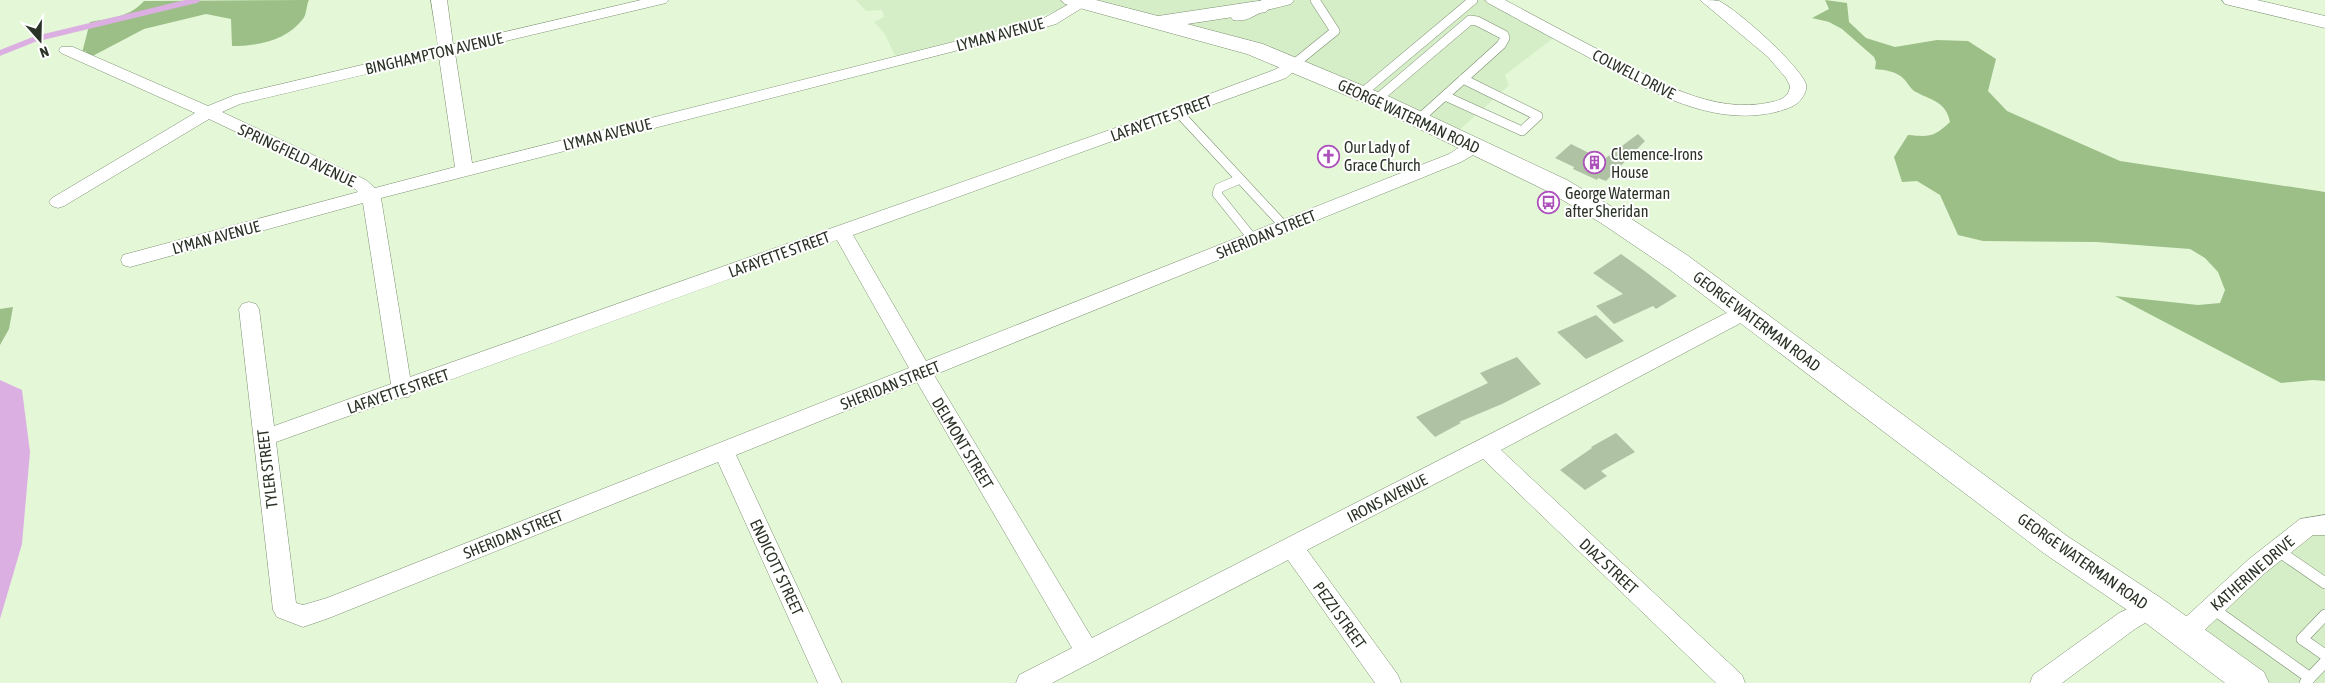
<svg xmlns="http://www.w3.org/2000/svg" width="2325" height="683" font-family="'Asap Condensed',sans-serif">
	<style>
		.built { fill: #d5eec7 }
		.forest { fill: #9cbf87 }
		.water { fill: #dcafe2 }
		.lines { fill: none; stroke-linecap: round; stroke-linejoin: round }
		.stream { stroke: #dcafe2; stroke-width: 5.5 }
		.building { fill: #afc3a4 }
		.service-far1-casing { stroke: #7d8f72; stroke-width: 10 }
		.service-casing { stroke: #7d8f72; stroke-width: 12 }
		.minor-casing { stroke: #7d8f72; stroke-width: 1 }
		.tertiary-casing { stroke: #7d8f72; stroke-width: 1 }
		.secondary-casing { stroke: #7d8f72; stroke-width: 1 }
		.service-far1 { stroke: #fff; stroke-width: 9 }
		.service { stroke: #fff; stroke-width: 11 }
		.minor { fill: #fff; fill-rule: evenodd }
		.tertiary { fill: #fff; fill-rule: evenodd }
		.secondary { fill: #fff; fill-rule: evenodd }
		.labels { text-anchor: middle; stroke-width: 4; stroke-linejoin: round; paint-order: stroke }
		.street-label { font-size: 16px; fill: #2b3327; stroke: #fff }
		.poi-label { font-size: 16px; fill: #2b3327; stroke: #fff; text-anchor: start }
	</style>
	<rect width="100%" height="100%" fill="#e4f8d8"/>
	<path class="built" d="M856 0H1492L1556 36 1505 75 1509 85 1453 136 1325 74 1083 3 970 38 895 56 885 34 874 22 884 17 882 10 866 11Z
		M2325 527V683H2249L2197 625 2255 569Z"/>
	<path class="forest" d="M309 0C306 5 307 14 303 19 287 40 259 46 232 46L231 19 206 14 144 29 85 60 86 51 82 53 90 22C111 18 130 17 144 1Z
		M1825 0 1847 3 1849 22 1866 38 1895 47 1937 40 1968 41 1996 59 1988 91 2007 111 2120 161 2325 192V381L2313 380 2281 383 2115 296 2198 305 2220 303 2225 290 2218 272 2205 258 2190 249 2097 242 1983 241 1958 235 1940 195 1917 181 1902 182 1894 157 1908 135C1930 137 1934 137 1950 122 1946 101 1930 100 1914 91 1910 88 1907 82 1904 79 1896 71 1885 70 1875 69L1876 62 1874 57 1842 29 1829 22 1812 18 1829 9Z
		M13 307 9 329 0 345V309Z"/>
	<path class="water" d="M0 380 22 390 30 452 22 544 0 619Z"/>
	<g class="lines">
		<path class="stream" d="M0 53 35 39 197 0"/>
	</g>
	<path class="building" d="M1638 134 1645 141 1606 181 1598 178 1597 180 1573 169 1574 167 1555 158 1571 144 1603 160Z
		M1621 254 1646 272 1677 296 1656 309 1653 306 1614 324 1596 306 1623 294 1593 273Z
		M1596 315 1624 341 1586 359 1557 332Z
		M1517 357 1541 384 1502 404 1459 422 1461 423 1435 437 1416 417 1488 383 1480 373Z
		M1616 433 1635 452 1601 471 1607 476 1585 490 1560 470 1592 448 1591 447Z"/>
	<g class="lines">
		<defs>
			<path id="service-far1" d="M1293 65 1335 31 1315 0
				M1362 93 1473 0
				M1445 96 1522 131 1538 116 1463 79
				M1376 100 1470 20 1477 21 1504 35 1505 38 1501 45 1419 119
				M1178 112 1284 226
				M1240 179 1219 188 1217 194 1253 239"/>
			<path id="service" d="M2277 550 2325 583
				M2212 608 2310 678
				M2325 615 2302 639 2325 655
				M2305 683 2325 662"/>
			<path id="minor" d="M431 0H447L453 44 641 0H669L666 3 455 53 472 163 1017 26 1044 18 1076 0H1088L1090 3 1056 24 1029 32 381 198 410 377 1172 108 1274 70 1293 60 1299 61 1301 65 1286 78 853 235 926 361 1449 154C1459 148 1468 140 1480 143L1483 147 1480 151 1461 162 934 375 1092 638 1738 307 1745 305 1752 307 1755 312 1752 317 1501 450 1742 675 1745 683H1716L1483 459 1307 550 1398 675 1401 683H1375L1288 560 1052 683H1016L1019 675 1072 648 917 382 736 455 842 683H818L718 462 329 618 303 627 277 617 273 610 239 309 242 304 249 302 256 304 259 309 274 426 391 384 363 203 130 267 123 265 121 260 123 255 358 192 354 188 209 119 64 206 58 208 52 206 49 202 52 198 195 113 61 53 59 50 61 47H73L208 106 235 95 438 47ZM439 57 455 167 375 188 366 180 222 112 240 104ZM837 240 909 368 327 598 303 605 296 603 276 442 399 398 409 397 411 394Z
				M1485 0H1505C1537 17 1570 35 1603 52 1653 79 1712 116 1772 102 1781 100 1789 97 1790 86L1786 78 1768 57 1700 0C1706 0 1714 0 1719 1 1738 10 1799 65 1806 84 1807 89 1805 94 1802 98 1796 107 1786 109 1776 112 1709 128 1644 88 1588 57 1554 39 1521 21 1488 3Z
				M2325 515V535H2313L2265 573 2193 641 2185 644 2177 641 2173 633 2177 625 2249 559 2300 519Z
				M2150 598 2158 601 2162 608 2158 615 2135 629 2062 683H2030L2033 675 2119 613Z"/>
			<path id="tertiary" d="M1262 0H1294L1291 4C1283 6 1275 8 1267 10 1255 14 1247 23 1233 20L1230 16 1233 12Z
				M2222 0H2257L2325 16V28L2225 4Z"/>
			<path id="secondary" d="M1061 0H1096L1158 16 1258 1 1266 2 1269 7 1266 12 1187 24 1263 44 1390 97 1567 180 1619 211 1687 255 2067 536 2161 598 2264 672 2269 683H2225L2139 618 2045 554 1669 269 1601 223 1549 192 1374 107 1247 54 1065 4Z"/>
		</defs>
		<use href="#service-far1" class="service-far1-casing"/>
		<use href="#service" class="service-casing"/>
		<use href="#minor" class="minor-casing"/>
		<use href="#tertiary" class="tertiary-casing"/>
		<use href="#secondary" class="secondary-casing"/>
		<use href="#service-far1" class="service-far1"/>
		<use href="#service" class="service"/>
		<use href="#minor" class="minor"/>
		<use href="#tertiary" class="tertiary"/>
		<use href="#secondary" class="secondary"/>
	</g>
	<defs>
		<symbol id="church-ring" viewBox="-11 -11 22 22"><circle r="9.5" fill="#fff" stroke="#ac50ba" stroke-width="1.5"/><path d="M-1.2-6h2.4v3.5h3.3v2.4h-3.3V6h-2.4V-.1h-3.3v-2.4h3.3Z" fill="#ac50ba"/></symbol>
		<symbol id="building-ring" viewBox="-11 -11 22 22"><circle r="9.5" fill="#fff" stroke="#ac50ba" stroke-width="1.5"/><path d="M-4-6H4V6H1V3H-1V6H-4ZM-2.5-4.3h1.7v1.8h-1.7ZM.8-4.3h1.7v1.8H.8ZM-2.5-1h1.7V.8h-1.7ZM.8-1h1.7V.8H.8Z" fill="#ac50ba"/></symbol>
		<symbol id="bus-ring" viewBox="-11 -11 22 22"><circle r="9.5" fill="#fff" stroke="#ac50ba" stroke-width="1.5"/><path d="M-5-6H5V4H4V6H2V4H-2V6H-4V4H-5ZM-3.5-4V0h7V-4ZM-3.5 1.2v1.5H-2V1.2ZM2 1.2v1.5H3.5V1.2Z" fill="#ac50ba"/></symbol>
	</defs>
	<g fill-rule="evenodd">
		<use href="#church-ring" x="1316" y="144" width="25" height="25"/>
		<use href="#building-ring" x="1582" y="150" width="25" height="25"/>
		<use href="#bus-ring" x="1536" y="190" width="25" height="25"/>
	</g>
	<g class="labels">
		<g class="street-label">
			<text transform="translate(1000 34) rotate(-15)" y="6">LYMAN AVENUE</text>
			<text transform="translate(434 53) rotate(-13)" y="6">BINGHAMPTON AVENUE</text>
			<text transform="translate(1634 74) rotate(27)" y="6">COLWELL DRIVE</text>
			<text transform="translate(1409 116) rotate(25)" y="6">GEORGE WATERMAN ROAD</text>
			<text transform="translate(1161 118) rotate(-20)" y="6">LAFAYETTE STREET</text>
			<text transform="translate(607 134) rotate(-14)" y="6">LYMAN AVENUE</text>
			<text transform="translate(297 155) rotate(25)" y="6">SPRINGFIELD AVENUE</text>
			<text transform="translate(1266 234) rotate(-22)" y="6">SHERIDAN STREET</text>
			<text transform="translate(216 237) rotate(-15)" y="6">LYMAN AVENUE</text>
			<text transform="translate(779 254) rotate(-20)" y="6">LAFAYETTE STREET</text>
			<text transform="translate(1757 321) rotate(37)" y="6">GEORGE WATERMAN ROAD</text>
			<text transform="translate(890 385) rotate(-22)" y="6">SHERIDAN STREET</text>
			<text transform="translate(398 391) rotate(-19)" y="6">LAFAYETTE STREET</text>
			<text transform="translate(963 443) rotate(59)" y="6">DELMONT STREET</text>
			<text transform="translate(267 469) rotate(-97)" y="6">TYLER STREET</text>
			<text transform="translate(1387 498) rotate(-27)" y="6">IRONS AVENUE</text>
			<text transform="translate(513 534) rotate(-22)" y="6">SHERIDAN STREET</text>
			<text transform="translate(2083 561) rotate(35)" y="6">GEORGE WATERMAN ROAD</text>
			<text transform="translate(1609 566) rotate(43)" y="6">DIAZ STREET</text>
			<text transform="translate(777 567) rotate(65)" y="6">ENDICOTT STREET</text>
			<text transform="translate(2252 573) rotate(-41)" y="6">KATHERINE DRIVE</text>
			<text transform="translate(1340 615) rotate(54)" y="6">PEZZI STREET</text>
		</g>
		<g class="poi-label">
			<text x="1344" y="153">Our Lady of<tspan x="1344" dy="18">Grace Church</tspan></text>
			<text x="1611" y="160">Clemence-Irons<tspan x="1611" dy="18">House</tspan></text>
			<text x="1565" y="199">George Waterman<tspan x="1565" dy="18">after Sheridan</tspan></text>
		</g>
	</g>
	<g transform="translate(40 40) rotate(160)" stroke="#ffffff" stroke-width="4" paint-order="stroke">
	<path d="M0-4L9 19L0 12L-9 19Z" fill="#2b3327"/>
	<text y="-8" font-size="14" font-weight="bold" text-anchor="middle" fill="#2b3327">N</text>
	</g>
</svg>
